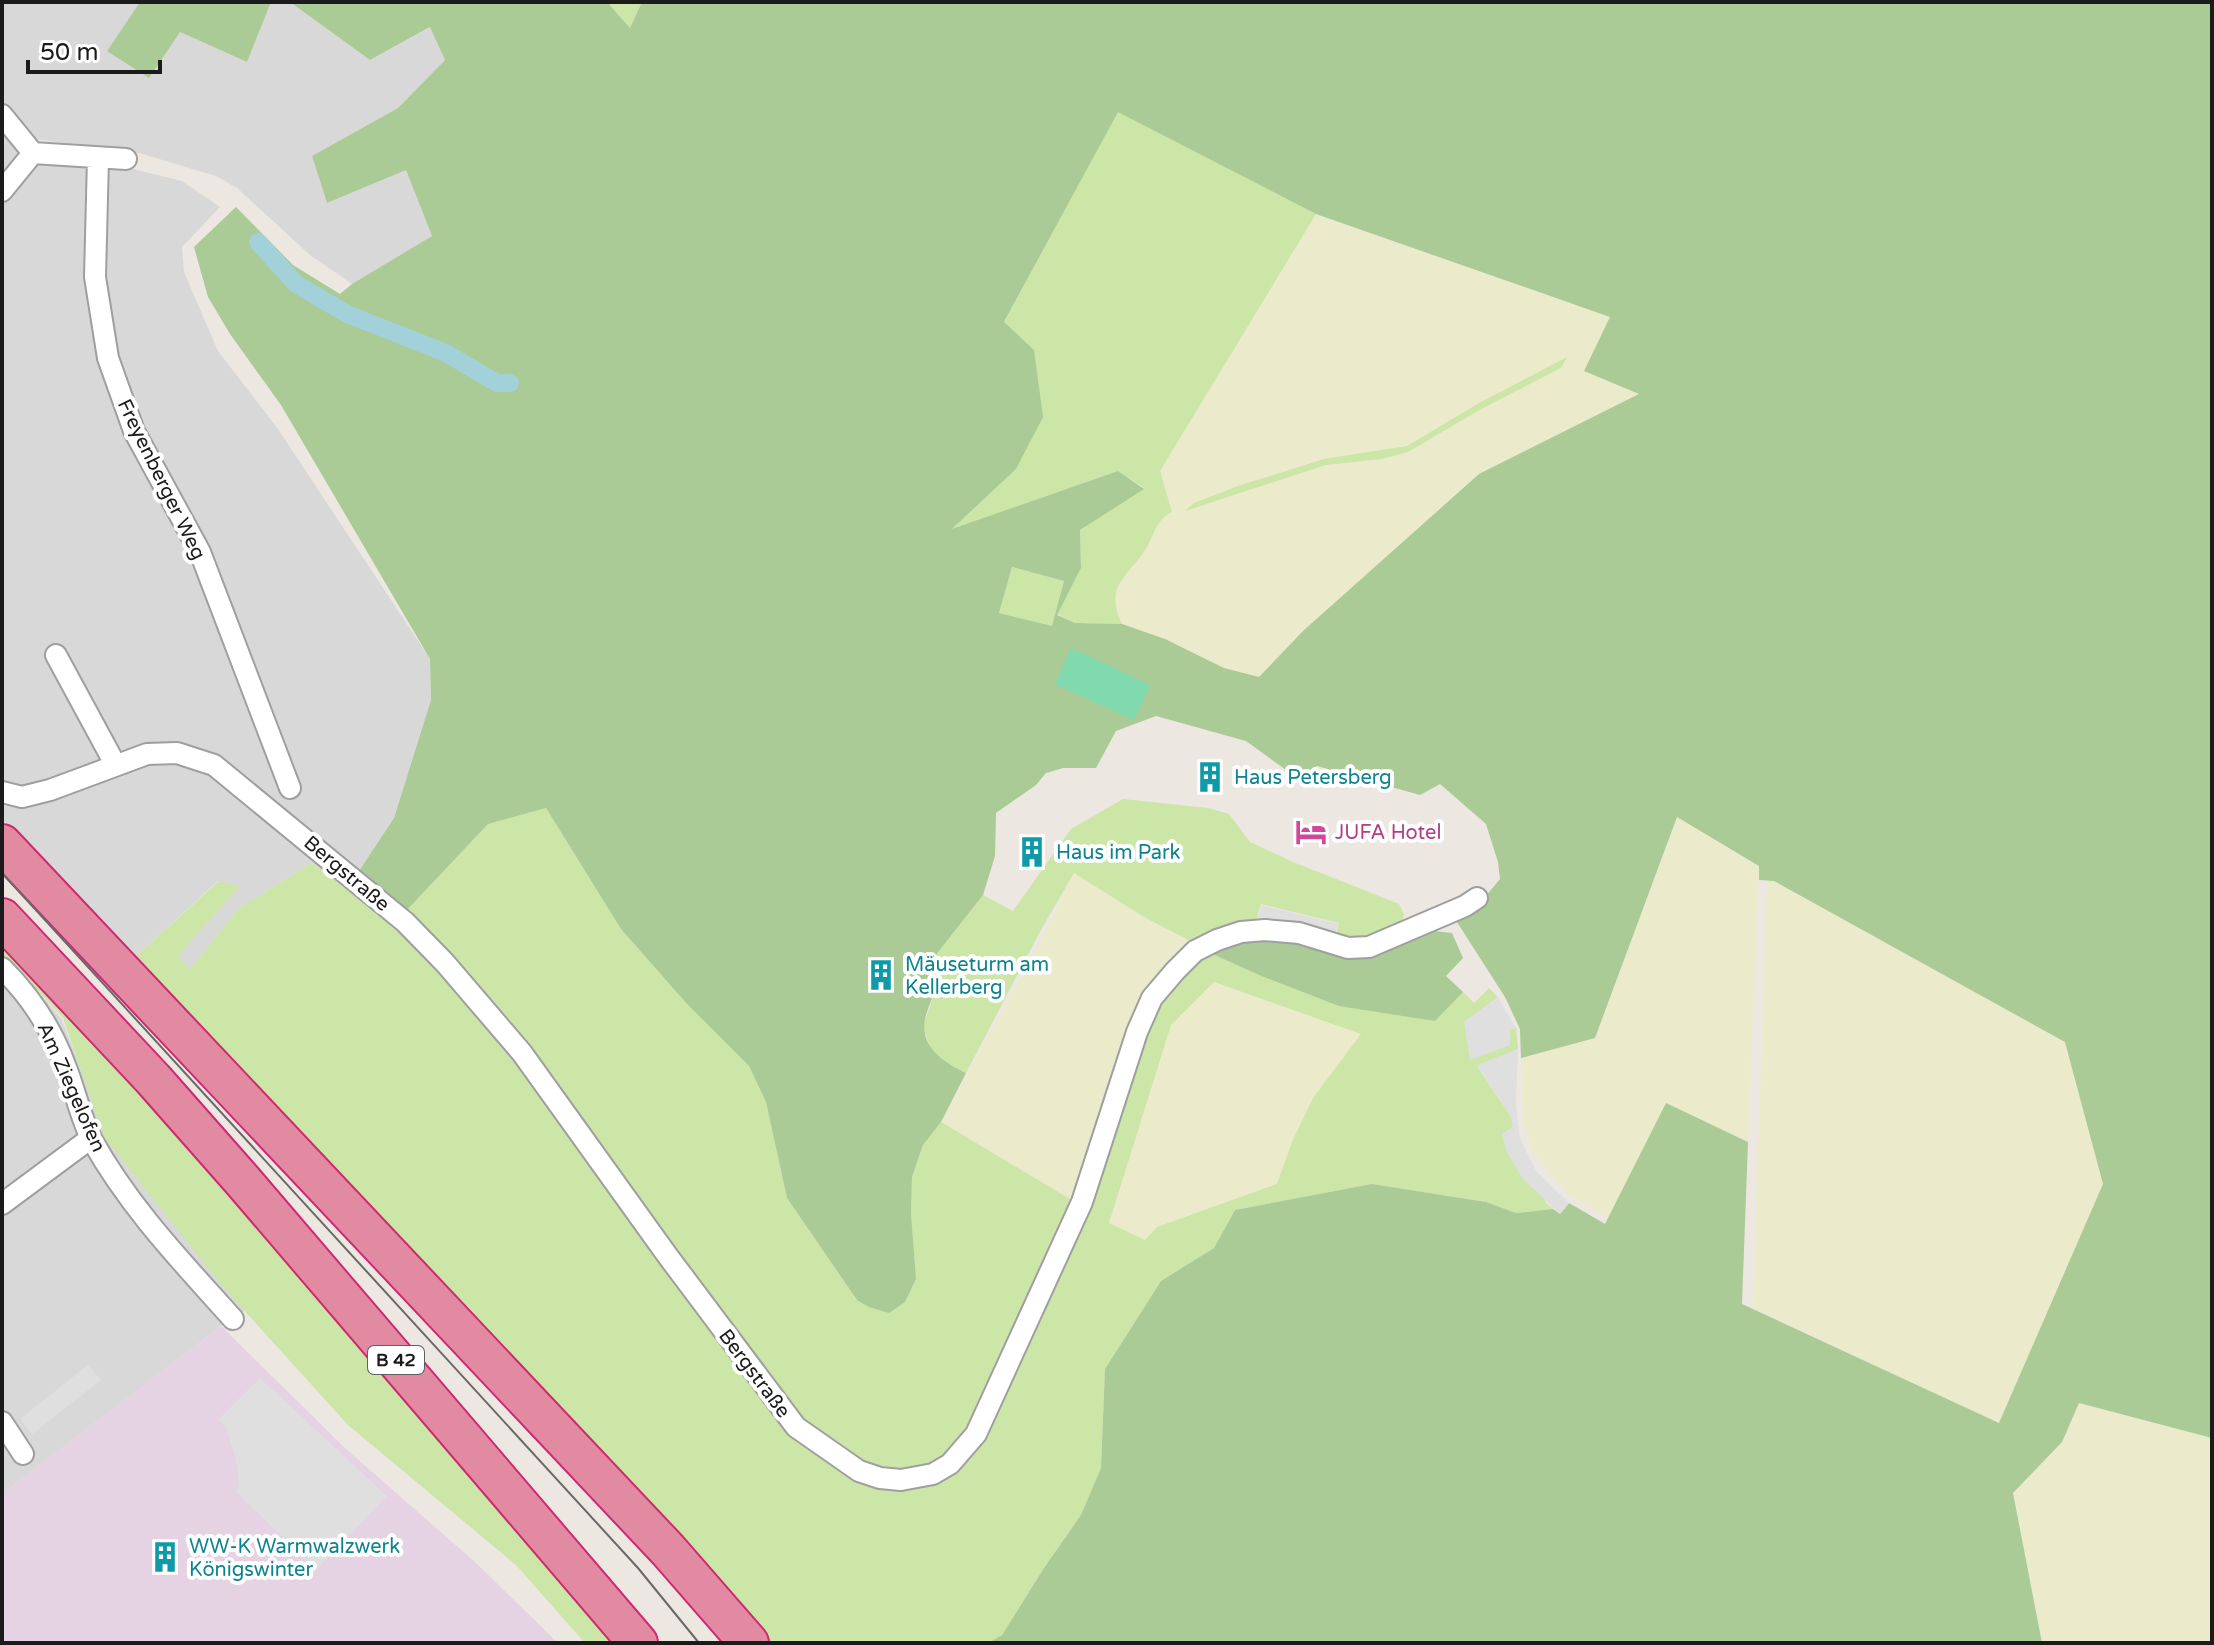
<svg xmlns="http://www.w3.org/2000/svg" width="2214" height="1645" font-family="'Varela Round',sans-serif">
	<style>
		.residential { fill: #d9d8d8 }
		.industrial { fill: #e5d2e3 }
		.farmland { fill: #ebebcc; fill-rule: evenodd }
		.grass { fill: #cbe6a7; fill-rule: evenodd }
		.forest { fill: #aaca96; fill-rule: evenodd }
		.pitch { fill: #80d9af }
		.parking { fill: #dfdfdf }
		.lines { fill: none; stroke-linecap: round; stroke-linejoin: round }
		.canal { stroke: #a2d1d9; stroke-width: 18 }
		.street-casing { stroke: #9f9f9f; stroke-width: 24 }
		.highway-casing { stroke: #ce2a70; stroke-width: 42 }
		.street { stroke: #fff; stroke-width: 20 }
		.highway { stroke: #e28aa1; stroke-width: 38 }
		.tram { stroke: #696969; stroke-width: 2 }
		.labels { text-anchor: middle; stroke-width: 8; stroke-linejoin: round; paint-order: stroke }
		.shield { fill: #fff; stroke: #5f5f5f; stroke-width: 2 }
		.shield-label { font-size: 18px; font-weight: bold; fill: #1b1b1b }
		.street-label { font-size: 20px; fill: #1b1b1b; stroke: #fff }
		.culture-label { font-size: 20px; fill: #0d838f; stroke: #fff; text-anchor: start }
		.hotel-label { font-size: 20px; fill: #b23c85; stroke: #fff; text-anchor: start }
	</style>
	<rect width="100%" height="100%" fill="#ece7e0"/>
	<path class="residential" d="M2 2H140L107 51 180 32 247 62 271 2H290L370 60 431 27 445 60 398 108 312 156 327 203 406 170 432 236 352 284 310 255 237 188 216 176 139 153 35 139 2 182Z
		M36 163 129 168 182 181 220 207 182 247 184 272 218 351 278 429 430 659 431 700 394 818 359 871 345 888 311 863 238 909 190 969 177 956 239 886 218 881 136 956 2 820V197Z
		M2 951 61 1018 108 1136 246 1310 221 1326 2 1494Z"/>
	<path class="industrial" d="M221 1326 346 1449 476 1563 558 1643H2V1494Z"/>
	<path class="farmland" d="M1316 214 1611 317 1640 394 1479 474 1303 631 1259 677 1224 668 1165 639 1122 624 1116 610 1115 592 1122 577 1146 548 1157 525 1164 517 1159 472ZM1566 358 1561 368 1483 408 1408 452 1382 459 1326 465 1200 506 1238 486 1291 469 1324 459 1407 446 1479 403Z
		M1677 817 1759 867 1748 1142 1666 1104 1607 1218 1568 1194 1533 1152 1523 1123 1521 1058 1595 1038Z
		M1074 873 1144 917 1194 943 1075 1202 941 1122 1046 931Z
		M1767 880 1774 881 2065 1042 2103 1184 1999 1423 1753 1308Z
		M1215 982 1361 1034 1313 1098 1292 1142 1277 1184 1157 1227 1146 1240 1109 1223 1171 1025Z
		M2079 1403 2212 1438V1643H2042L2013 1492 2062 1442Z"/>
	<path class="grass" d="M607 2H642L630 28Z
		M1118 111 1316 214 1160 471 1172 512C1156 520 1155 533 1147 547 1129 577 1103 584 1122 624L1075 623 1057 614 1081 568 1080 530 1144 488 1118 471 950 531 1016 469 1034 350 1004 323Z
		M1567 357 1561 368 1483 408 1408 452 1382 459 1326 465 1185 511 1194 503 1238 486 1324 459 1407 446 1479 403Z
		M1012 567 1064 581 1052 627 999 613Z
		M1123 799 1208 808 1229 814 1250 842 1293 862 1399 904 1404 914 1402 923 1358 941 1336 936 1339 923 1261 904 1256 922 1194 943 1144 917 1074 873 1042 928 966 1073 945 1063 931 1049 923 1027 937 986 935 956 983 895 1013 911 1071 829Z
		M546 808 621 929 687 1004 749 1066 766 1102 787 1198 857 1300 905 1302 916 1279 911 1214 912 1177 923 1145 941 1122 1075 1202 971 1429 958 1446 927 1468 882 1472 853 1459 802 1422 406 911 488 824Z
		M311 863 407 934 491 1025 792 1435 817 1455 855 1477 952 1474 970 1457 982 1440 1155 999 1208 952 1259 975 1434 1021 1463 992 1474 1003 1489 988 1498 997 1464 1022 1510 1029 1516 1028 1518 1049 1477 1066 1511 1117 1546 1203 1553 1209 1516 1213 1486 1202 1372 1184 1235 1210 1214 1248 1161 1281 1105 1369 1101 1468 1081 1515 1044 1568 1002 1635 988 1643H769L136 956 219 881 240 886 178 956 190 969 238 909ZM1214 982 1361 1034 1313 1098 1292 1142 1277 1184 1157 1227 1145 1240 1109 1223 1171 1025Z
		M2 939 59 1002 618 1643H585L516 1565 348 1425 223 1287 104 1137 63 1018 2 952Z"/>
	<path class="forest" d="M140 2H271L247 62 180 32 149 78 107 51Z
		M290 2H607L630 28 642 2H2212V1438L2079 1403 2062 1442 2013 1493 2042 1643H988L1002 1635 1044 1568 1081 1515 1101 1468 1105 1369 1161 1281 1214 1248 1235 1210 1372 1184 1486 1202 1516 1213 1553 1209 1560 1214 1569 1203 1605 1224 1666 1103 1748 1142 1742 1304 1999 1423 2103 1184 2065 1042 1774 881 1759 880V866L1677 817 1595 1038 1521 1058 1520 1029 1505 997 1457 922 1475 909 1500 879 1498 862 1486 824 1440 784 1420 795 1317 766 1297 778 1246 741 1156 716 1116 731 1096 768H1063L1046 773 1036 785 996 813 995 856 983 895 935 956C935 966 938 979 936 988 934 996 929 1004 927 1012 916 1043 940 1061 966 1073L941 1122 923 1145 912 1177 911 1214 916 1279 905 1302 889 1313 869 1307 857 1300 787 1198 766 1102 749 1066 687 1004 621 929 546 808 488 824 406 911 359 871 394 818 431 700 430 659 281 405 230 334 208 297 194 247 236 207 293 265 340 294 352 284 432 236 406 170 327 203 312 156 398 108 445 60 430 27 370 60ZM1118 112 1316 214 1610 317 1584 371 1639 394 1479 474 1303 631 1259 677 1224 668 1165 639 1122 624 1075 623 1057 615 1081 568 1080 530 1144 489 1118 471 952 529 1016 469 1043 417 1034 350 1004 322ZM1012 567 1064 581 1052 626 999 613Z
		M1424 930 1452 933 1463 958 1446 976 1463 992 1435 1021 1339 1006 1259 975 1208 952 1229 942 1263 938 1298 942 1326 951Z"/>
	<path class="pitch" d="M1071 648 1150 685 1134 720 1055 684Z"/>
	<path class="parking" d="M1262 905 1338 924 1335 935 1257 921Z
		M1498 997 1516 1028 1510 1029V1045L1470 1060 1464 1022Z
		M1518 1049 1516 1105 1520 1139 1536 1171 1569 1203 1560 1214 1523 1179 1507 1153 1502 1134 1513 1126 1511 1117 1477 1065Z
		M88 1365 101 1380 32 1434 20 1419Z
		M260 1378 387 1496 316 1570 237 1493 239 1481 235 1456 226 1428 219 1419Z"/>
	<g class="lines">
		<path class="canal" d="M258 242 296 284 347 314 446 353 497 383H510"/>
		<defs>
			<path id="street" d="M2 115 33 153
				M33 153 126 159
				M98 158 95 277 108 358 134 431 200 552 290 788
				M2 191 33 153
				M56 655 115 764
				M2 792 22 797 50 790 147 754 177 753 214 765 405 922 445 963 522 1053 667 1255 796 1427 859 1471 880 1478 901 1480 933 1474 950 1464 976 1434 1082 1202 1137 1032 1152 998 1175 971 1195 951 1217 940 1241 932 1265 930 1299 933 1348 948 1369 947 1465 906 1477 898
				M2 968C30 996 51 1027 65 1065 75 1089 80 1117 92 1140 129 1207 183 1263 233 1319
				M2 1204 91 1138
				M2 1422 23 1454"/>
			<path id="highway" d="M2 844 668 1550 749 1643
				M2 918 153 1079 242 1180 638 1643"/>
		</defs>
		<use href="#street" class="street-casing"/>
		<use href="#highway" class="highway-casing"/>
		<use href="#street" class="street"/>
		<use href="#highway" class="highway"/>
		<path class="tram" d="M2 873 638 1568 699 1643"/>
	</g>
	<defs>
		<symbol id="building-bare" viewBox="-9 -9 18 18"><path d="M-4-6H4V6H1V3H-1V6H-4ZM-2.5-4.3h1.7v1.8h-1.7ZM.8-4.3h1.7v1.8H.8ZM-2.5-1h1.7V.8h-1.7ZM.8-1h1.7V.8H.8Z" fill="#0f9aa8" stroke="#fff" stroke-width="2.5" paint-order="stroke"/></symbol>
		<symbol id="hotel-bare" viewBox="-9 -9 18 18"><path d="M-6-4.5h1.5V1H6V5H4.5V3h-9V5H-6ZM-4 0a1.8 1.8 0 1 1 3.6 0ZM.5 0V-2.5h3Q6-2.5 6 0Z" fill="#d1479c" stroke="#fff" stroke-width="2.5" paint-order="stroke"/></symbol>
	</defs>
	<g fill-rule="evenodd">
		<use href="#building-bare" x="1188" y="755" width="44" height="44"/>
		<use href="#hotel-bare" x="1289" y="810" width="44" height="44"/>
		<use href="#building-bare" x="1010" y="830" width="44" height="44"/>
		<use href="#building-bare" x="859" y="953" width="44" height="44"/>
		<use href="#building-bare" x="143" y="1535" width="44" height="44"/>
	</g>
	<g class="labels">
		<rect class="shield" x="368" y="1346" width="56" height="28" rx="6"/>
		<g class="shield-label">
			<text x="396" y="1366">B 42</text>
		</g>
		<g class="street-label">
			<text transform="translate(162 479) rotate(64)" y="7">Freyenberger Weg</text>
			<text transform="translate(347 873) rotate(40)" y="7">Bergstraße</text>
			<text transform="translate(72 1087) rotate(66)" y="7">Am Ziegelofen</text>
			<text transform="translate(755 1373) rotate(53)" y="7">Bergstraße</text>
		</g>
		<g class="culture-label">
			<text x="1234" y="784">Haus Petersberg</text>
			<text x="1056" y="859">Haus im Park</text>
			<text x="905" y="971">Mäuseturm am<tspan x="905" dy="23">Kellerberg</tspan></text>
			<text x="189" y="1553">WW-K Warmwalzwerk<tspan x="189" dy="23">Königswinter</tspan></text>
		</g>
		<g class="hotel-label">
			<text x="1335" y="839">JUFA Hotel</text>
		</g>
	</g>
	<rect width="2214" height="1645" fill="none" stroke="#1b1b1b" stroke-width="8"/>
	<path d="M28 60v12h132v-12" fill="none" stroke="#1b1b1b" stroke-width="4"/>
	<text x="40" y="60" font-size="24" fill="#1b1b1b" stroke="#ffffff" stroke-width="6" paint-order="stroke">50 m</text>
</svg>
